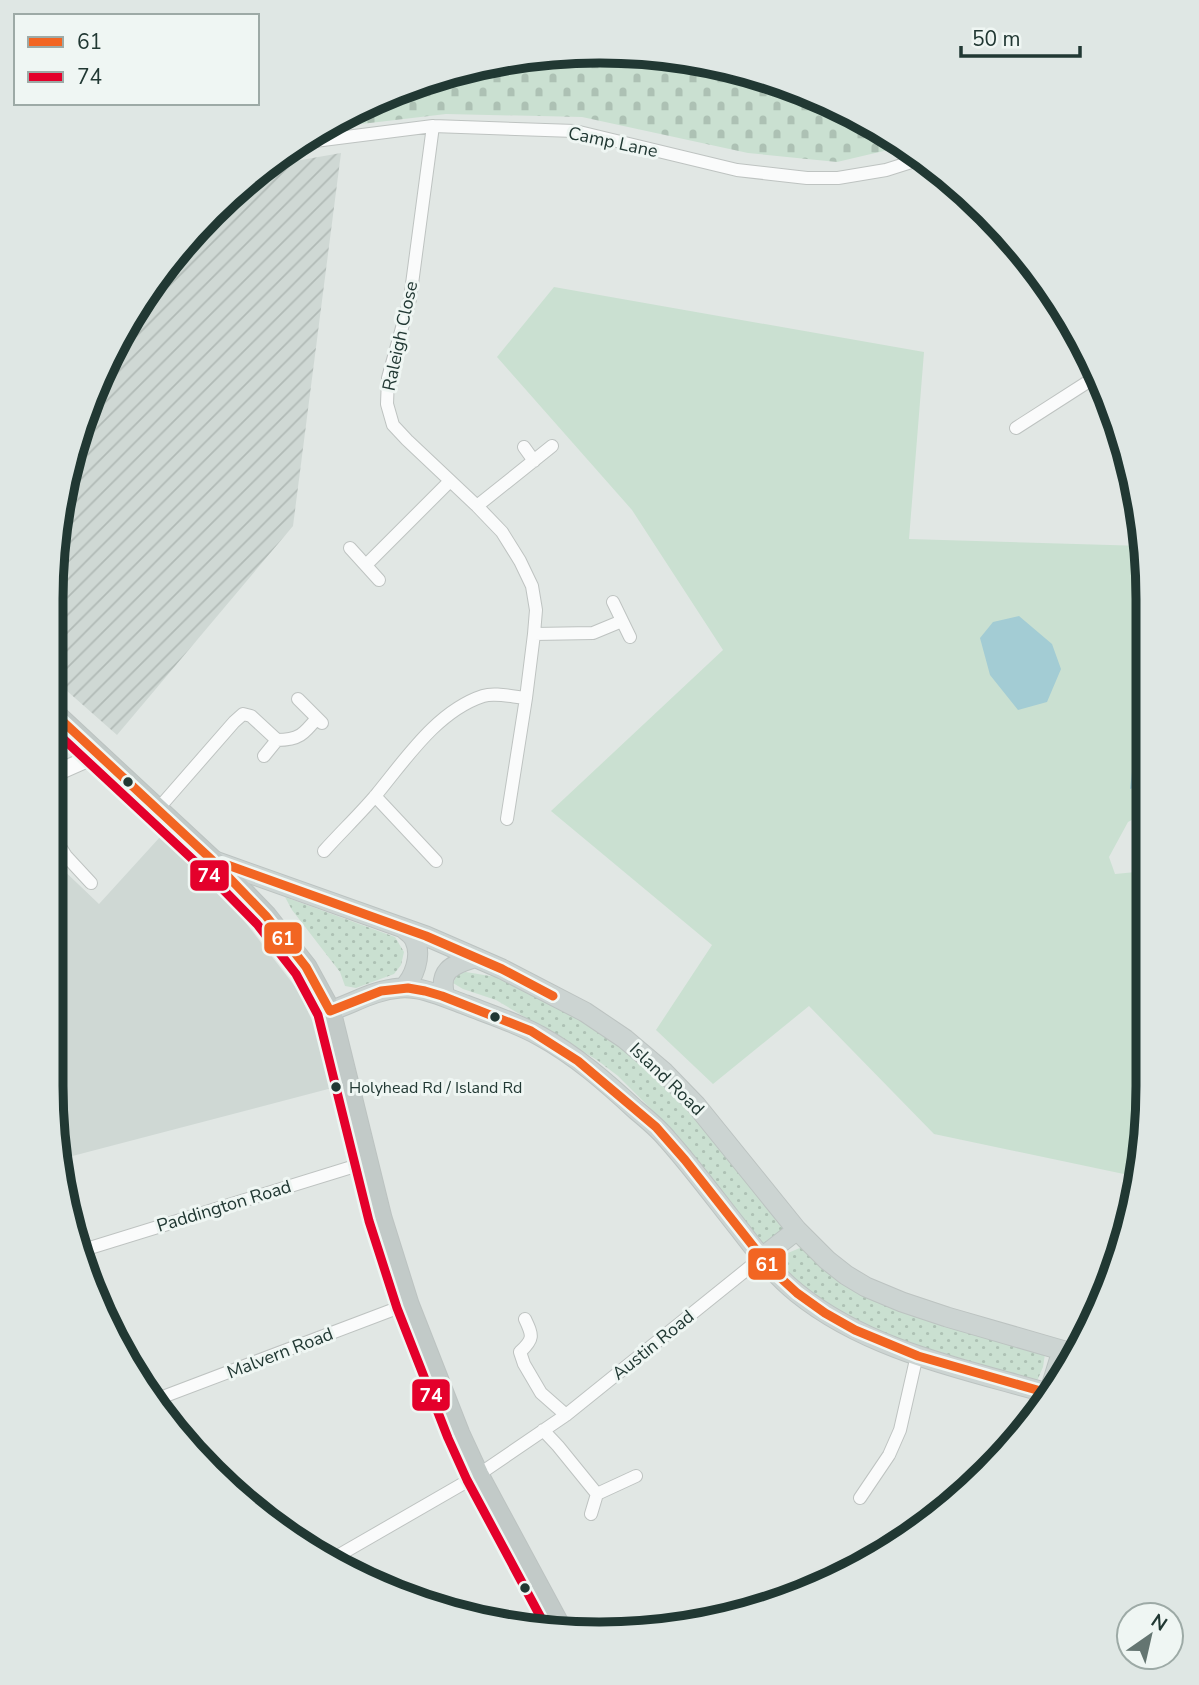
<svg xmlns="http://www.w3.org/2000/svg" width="1199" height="1685" font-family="'Nunito Sans',sans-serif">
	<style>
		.built { fill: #cfd8d4 }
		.industrial { fill: url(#industrial-furrows) }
		.grass { fill: url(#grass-dots) }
		.cemetery { fill: url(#cemetery-stones) }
		.park { fill: #cae0d1 }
		.water { fill: #a3ccd4 }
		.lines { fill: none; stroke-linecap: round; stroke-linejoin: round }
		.minor-casing { stroke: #bec3c1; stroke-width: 14 }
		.tertiary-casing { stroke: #bec3c1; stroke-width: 18 }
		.primary-casing { stroke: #bcc3c1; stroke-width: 21 }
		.trunk-casing { stroke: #bcc3c1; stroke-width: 23 }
		.minor { stroke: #fafbfb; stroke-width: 12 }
		.tertiary { stroke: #fafbfb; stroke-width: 16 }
		.primary { stroke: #ccd4d2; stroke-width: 19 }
		.trunk { stroke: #c2cac8; stroke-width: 21 }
		.bus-1-casing { stroke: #eff6f3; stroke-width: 14 }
		.bus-2-casing { stroke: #eff6f3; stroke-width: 14 }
		.bus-1 { stroke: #f26522; stroke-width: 9 }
		.bus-2 { stroke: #e4002b; stroke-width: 9 }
		.bus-dot { fill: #213833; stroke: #eff6f3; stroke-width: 2.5 }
		.labels { text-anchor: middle; stroke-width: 6; stroke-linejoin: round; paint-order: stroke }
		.bus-label { font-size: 16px; fill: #213833; stroke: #eff6f3; text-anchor: start }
		.street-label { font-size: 18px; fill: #213833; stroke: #eff6f3 }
		.rim { fill: none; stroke: #213833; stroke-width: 9 }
		.line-badge { stroke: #eff6f3; stroke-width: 2.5 }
		.badge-label { font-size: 19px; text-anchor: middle; font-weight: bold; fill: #fff }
	</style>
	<defs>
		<pattern id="industrial-furrows" width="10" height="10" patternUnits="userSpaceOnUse" patternTransform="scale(1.75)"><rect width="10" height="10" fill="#cfd8d4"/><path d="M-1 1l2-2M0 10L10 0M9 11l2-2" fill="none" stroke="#b1bab6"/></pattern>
		<pattern id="grass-dots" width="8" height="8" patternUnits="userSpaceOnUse" patternTransform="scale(1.75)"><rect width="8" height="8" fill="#cae0d1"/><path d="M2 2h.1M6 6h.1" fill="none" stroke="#adc1b4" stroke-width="1.8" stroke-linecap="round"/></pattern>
		<pattern id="cemetery-stones" width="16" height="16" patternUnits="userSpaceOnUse" patternTransform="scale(1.75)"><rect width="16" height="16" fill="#cae0d1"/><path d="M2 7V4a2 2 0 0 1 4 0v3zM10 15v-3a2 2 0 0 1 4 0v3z" fill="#adc1b4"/></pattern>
	</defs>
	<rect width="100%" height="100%" fill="#e1e7e4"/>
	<path class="built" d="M160 837 235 909 297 989 321 1039 332 1088 61 1159 51 1085 55 862 99 904Z"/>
	<path class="industrial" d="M341 153 293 526 117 735 58 683 61 492 124 325 237 187 267 166Z"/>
	<path class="grass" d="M285 897 395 937 404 952 401 965 394 974 356 988 345 986 340 972 292 910Z
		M466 972 502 978 588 1021 658 1075 718 1141 786 1226 763 1244 679 1137 618 1076 597 1060 496 1000 463 989 453 983 458 973Z
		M802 1247 822 1265 1045 1354 1043 1367 1037 1381 875 1333 817 1301 784 1272V1265L788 1253Z"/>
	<path class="cemetery" d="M635 52 741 69 842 107 905 146 837 162 748 153 582 117 446 114 319 129 325 124 423 80 527 56Z"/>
	<path class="park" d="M554 287 924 352 909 539 1144 546 1145 813 1128 822 1109 857 1115 874 1136 872 1146 897 1147 1121 1138 1177 934 1134 809 1006 713 1084 656 1030 712 945 551 811 723 650 632 510 497 357Z"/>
	<path class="water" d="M1019 616 1052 644 1061 669 1047 702 1018 710 990 675 980 638 993 622Z
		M1145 703V784L1130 789 1139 714Z"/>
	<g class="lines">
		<defs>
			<path id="minor" d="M433 126 410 299 388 378 387 404 393 425 407 440 477 506 502 532 520 561 532 586 536 610 534 634 526 698 507 819
				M299 143 433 126 575 131 737 170 807 178H838L886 170 924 158
				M1016 428 1097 376
				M524 447 534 461
				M477 506 552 446
				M350 548 379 580
				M366 565 450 481
				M613 602 630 637
				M534 634 593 633 622 621
				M298 699 322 723
				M264 756 277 740C299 740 304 734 317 718
				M375 796 436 861
				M158 809 234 722 243 714 251 716 277 740
				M55 839 66 856 91 883
				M324 851C341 832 360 814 376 795 405 760 437 711 483 696 495 692 513 697 526 698
				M80 1251 368 1162
				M525 1319C533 1336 534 1339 520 1352L524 1364 541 1393 566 1415
				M152 1401 408 1304
				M543 1430 558 1446 597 1494
				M860 1498 889 1455 900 1430 917 1355
				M591 1514 597 1494 636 1476
				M334 1558 478 1475 566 1415 761 1258"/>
			<path id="tertiary" d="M56 773 99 754"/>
			<path id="primary" d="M212 860 426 936 502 969 585 1012 625 1039 664 1072 696 1105 797 1230 827 1260 846 1275 866 1287 902 1302 947 1317 1075 1354
				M403 988C414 978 422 956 415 941 413 935 408 932 403 928
				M445 997C438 971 451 965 474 958
				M330 1011C354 1003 374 990 400 988 422 986 446 998 466 1005 491 1015 517 1023 540 1036 575 1055 607 1083 636 1110 647 1119 658 1128 667 1139 692 1167 714 1197 737 1226 755 1249 773 1274 797 1293 869 1351 964 1369 1051 1394
				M761 1258 797 1230
				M1049 1393 1062 1351"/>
			<path id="trunk" d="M57 716 212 860 266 916 306 967 330 1011 381 1218 408 1304 459 1434 478 1475 561 1629"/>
		</defs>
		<use href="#minor" class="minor-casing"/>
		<use href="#tertiary" class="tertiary-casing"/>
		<use href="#primary" class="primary-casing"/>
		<use href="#trunk" class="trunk-casing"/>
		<use href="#minor" class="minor"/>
		<use href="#tertiary" class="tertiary"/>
		<use href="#primary" class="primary"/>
		<use href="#trunk" class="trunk"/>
		<defs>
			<path id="bus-1" d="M57 716 212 860 266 916 306 967 330 1011 381 991 408 988 425 991 442 996 531 1031 578 1061 656 1127 685 1160 772 1270 797 1293 825 1313 855 1330 918 1356 1051 1394
				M222 863 426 936 502 969 553 996"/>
			<path id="bus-2" d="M57 733 203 869 257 924 296 974 318 1015 369 1221 397 1308 448 1438 467 1480 547 1629"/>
		</defs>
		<use href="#bus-1" class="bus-1-casing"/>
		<use href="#bus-2" class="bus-2-casing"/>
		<use href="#bus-1" class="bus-1"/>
		<use href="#bus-2" class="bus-2"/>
	</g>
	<g class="bus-dot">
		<circle cx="128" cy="782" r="6"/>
		<circle cx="495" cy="1017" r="6"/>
		<circle cx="336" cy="1087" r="6"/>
		<circle cx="525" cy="1588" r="6"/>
	</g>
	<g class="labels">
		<g class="bus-label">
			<text x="349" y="1093">Holyhead Rd / Island Rd</text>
		</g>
		<g class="street-label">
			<text transform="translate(613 142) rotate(12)" y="6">Camp Lane</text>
			<text transform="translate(400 336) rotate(-78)" y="6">Raleigh Close</text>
			<text transform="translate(667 1079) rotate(44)" y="6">Island Road</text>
			<text transform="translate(224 1206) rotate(-17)" y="6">Paddington Road</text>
			<text transform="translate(653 1345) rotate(-39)" y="6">Austin Road</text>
			<text transform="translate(280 1353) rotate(-21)" y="6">Malvern Road</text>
		</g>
	</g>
	<path d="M0 0H1199V1685H0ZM599 63H600A536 536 0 0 1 1136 599V1086A536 536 0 0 1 600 1622H599A536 536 0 0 1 63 1086V599A536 536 0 0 1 599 63Z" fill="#dfe7e4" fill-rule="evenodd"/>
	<path class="rim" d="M599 63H600A536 536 0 0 1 1136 599V1086A536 536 0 0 1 600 1622H599A536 536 0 0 1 63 1086V599A536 536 0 0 1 599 63Z"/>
	<g class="line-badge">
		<rect x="189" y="859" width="41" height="33" rx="7" fill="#e4002b"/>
		<rect x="263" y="921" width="40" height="34" rx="7" fill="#f26522"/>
		<rect x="747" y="1247" width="40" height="34" rx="7" fill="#f26522"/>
		<rect x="411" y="1378" width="40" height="34" rx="7" fill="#e4002b"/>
	</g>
	<g class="badge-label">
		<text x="209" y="882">74</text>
		<text x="283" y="945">61</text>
		<text x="767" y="1271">61</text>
		<text x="431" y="1402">74</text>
	</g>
	<rect x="14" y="14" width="245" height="91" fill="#eff6f3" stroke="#9daaa6" stroke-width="2"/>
	<rect x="28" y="37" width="35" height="10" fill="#f26522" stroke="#9daaa6" stroke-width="2"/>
	<text x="77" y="49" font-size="21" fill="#213833">61</text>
	<rect x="28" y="72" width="35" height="10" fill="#e4002b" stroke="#9daaa6" stroke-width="2"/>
	<text x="77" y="84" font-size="21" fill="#213833">74</text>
	<g transform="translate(1150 1636) rotate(34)"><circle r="33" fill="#eff6f3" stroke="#9daaa6" stroke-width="2"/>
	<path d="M0-5L12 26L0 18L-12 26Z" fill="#647571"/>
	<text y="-10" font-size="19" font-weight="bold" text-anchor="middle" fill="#213833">N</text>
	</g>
	<path d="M961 46v10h119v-10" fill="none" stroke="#213833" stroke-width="3.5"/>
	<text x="972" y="46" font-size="21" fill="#213833" stroke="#eff6f3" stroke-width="5" paint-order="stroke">50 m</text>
</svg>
